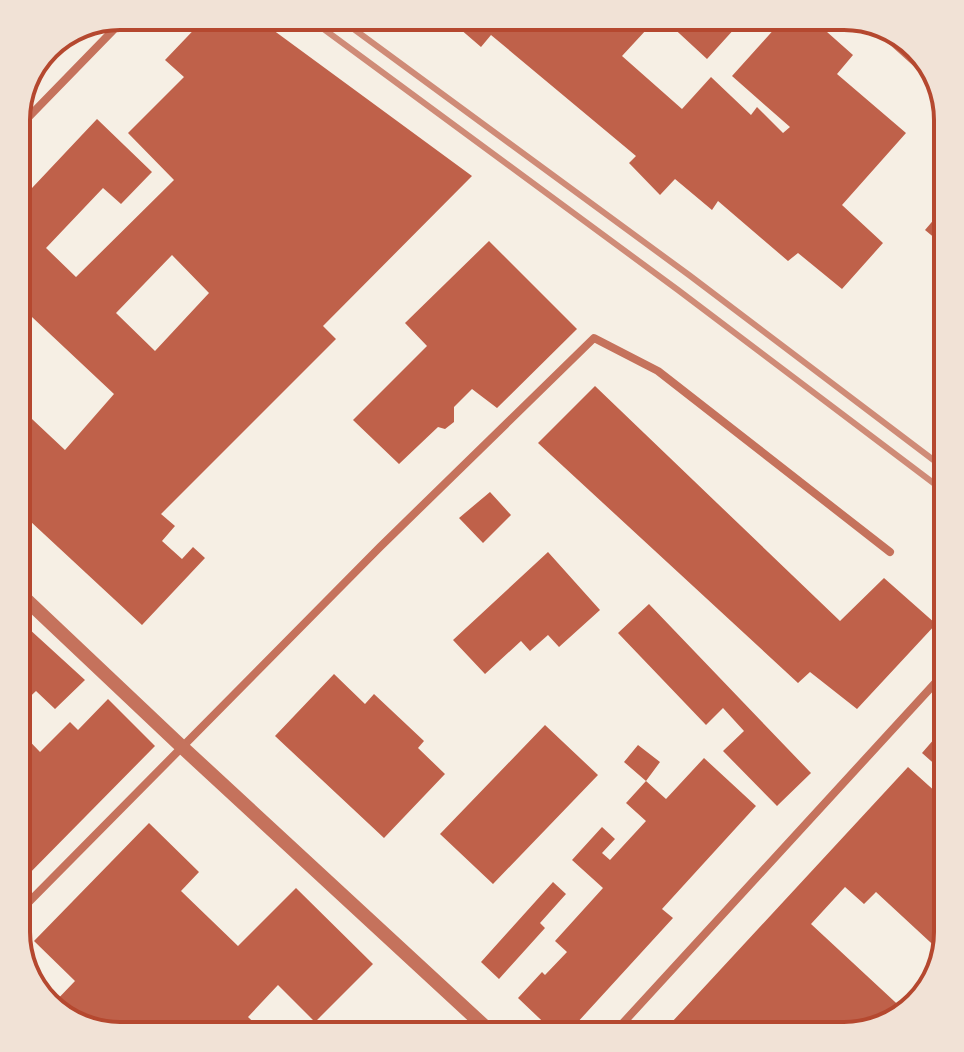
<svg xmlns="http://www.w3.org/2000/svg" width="964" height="1052" font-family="Commissioner,sans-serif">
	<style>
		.building { fill: #bf614a; fill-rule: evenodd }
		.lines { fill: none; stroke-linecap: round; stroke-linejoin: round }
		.minor { stroke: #c5725c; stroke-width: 8 }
		.tertiary { stroke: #c5725c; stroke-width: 14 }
		.rail { stroke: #cf8b77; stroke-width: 6 }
		.rim { fill: none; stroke: #b5482f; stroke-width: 4 }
	</style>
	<rect width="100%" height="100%" fill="#f6efe4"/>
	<path class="building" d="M207 16H254L472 176 323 326 336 339 161 514 175 526 162 541 182 559 193 547 205 558 142 625 16 508V404L65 450 114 394 16 302V205L97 119 152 172 121 204 103 188 46 248 76 277 174 180 128 133 184 77 165 60ZM172 255 209 293 155 351 116 313Z
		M445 16H659L622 56 682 109 711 77 751 115 757 107 783 133 790 127 732 76 786 16H809L853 55 837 74 906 133 842 205 883 243 842 289 798 253 788 261 718 201 712 210 675 179 660 195 629 163 636 156 491 35 481 47Z
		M672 16H746L707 59 667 22Z
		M948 203V249L925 230Z
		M489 241 577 329 497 408 472 389 454 407V422L445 429 438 427 399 464 353 420 427 346 405 323Z
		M595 386 840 621 884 578 936 624 857 709 810 672 798 683 538 443Z
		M490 492 511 515 483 543 459 518Z
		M548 552 600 610 559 647 548 635 530 651 521 641 485 674 453 640Z
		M649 604 811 773 777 806 723 751 744 731 723 708 706 725 618 633Z
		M16 617 85 680 55 709 36 691 16 710Z
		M334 674 365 704 374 694 424 741 418 748 445 774 384 838 275 736Z
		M108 699 155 746 16 887V727L40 752 70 722 78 730Z
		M948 723V776L922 753Z
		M545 725 598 775 493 884 440 834Z
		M638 745 660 762 646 781 624 762Z
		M704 758 756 806 662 909 673 918 565 1036H558L518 998 542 972 545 975 567 952 555 941 603 888 572 860 602 827 615 839 602 853 610 860 646 821 626 803 646 781 666 799Z
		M908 767 948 803V932L943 954 876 892 864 904 845 887 811 924 908 1014 844 1036H659Z
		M149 823 199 872 181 891 238 946 296 888 373 964 315 1022 278 985 248 1017 262 1030 257 1036H120L75 1025 51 1006 75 981 34 941Z
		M553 882 566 894 540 923 545 928 499 979 481 962Z
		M441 1020 458 1036H426Z"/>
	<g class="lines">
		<path class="minor" d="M885 35 934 79
			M16 130 127 16
			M16 915 380 547 594 338 658 371 890 552
			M611 1036 948 669"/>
		<path class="tertiary" d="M16 590 181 746 495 1036"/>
		<path class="rail" d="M306 16 678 290 948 494
			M336 16 689 275 948 471"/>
	</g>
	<path d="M0 0H964V1052H0ZM120 30H844A90 90 0 0 1 934 120V932A90 90 0 0 1 844 1022H120A90 90 0 0 1 30 932V120A90 90 0 0 1 120 30Z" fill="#f1e2d6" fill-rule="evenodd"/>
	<path class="rim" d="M120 30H844A90 90 0 0 1 934 120V932A90 90 0 0 1 844 1022H120A90 90 0 0 1 30 932V120A90 90 0 0 1 120 30Z"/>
</svg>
